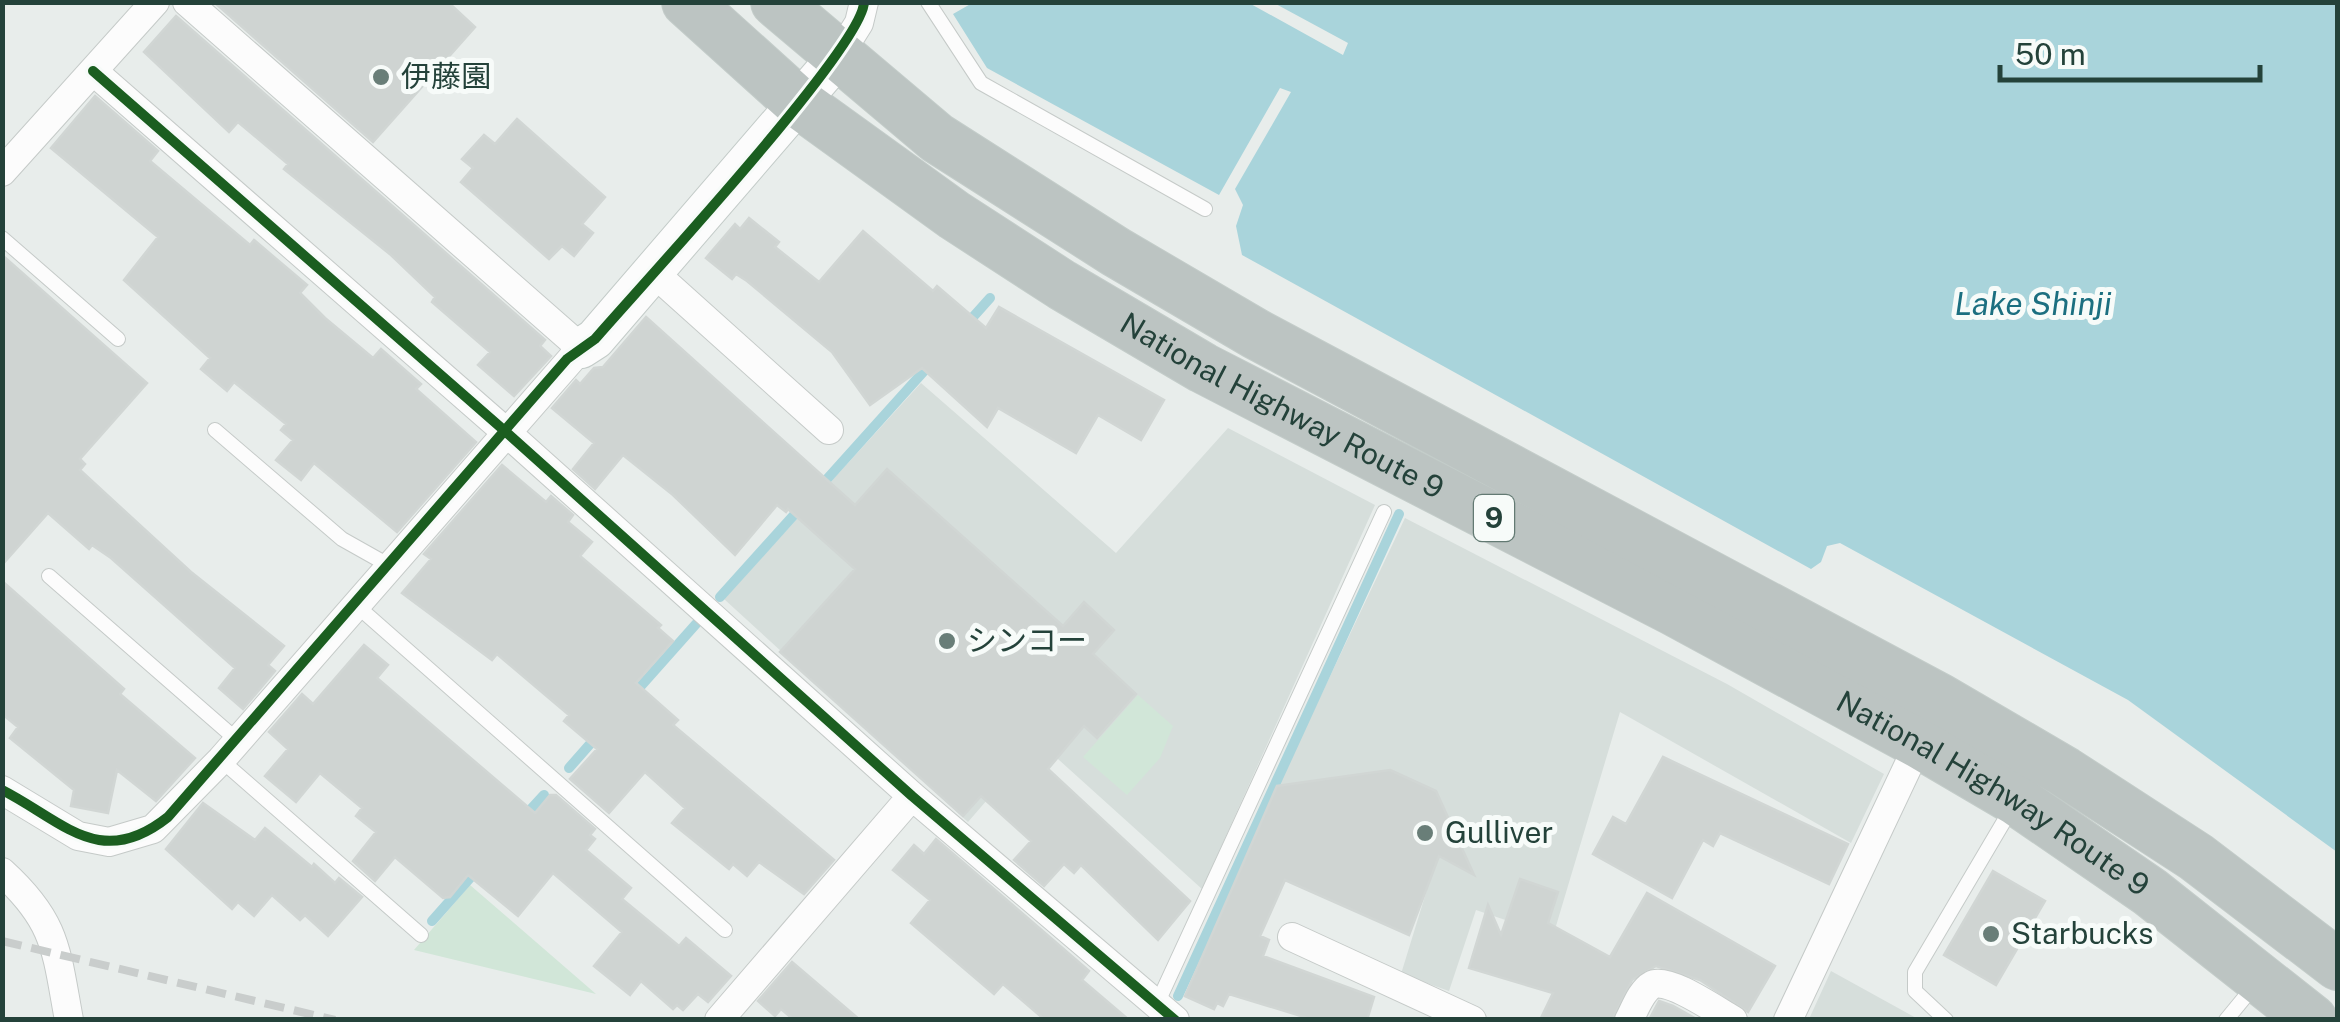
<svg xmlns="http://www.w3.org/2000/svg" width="2340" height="1022" font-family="'Public Sans','Noto Sans JP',sans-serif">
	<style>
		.built { fill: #d6dedb }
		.green { fill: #d1e6d8 }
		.water { fill: #a9d4db }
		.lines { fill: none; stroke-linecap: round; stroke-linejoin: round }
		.stream { stroke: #a9d4db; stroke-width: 10 }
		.building { fill: #cfd4d2; stroke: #d1d6d4; stroke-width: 2.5 }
		.lane-casing { stroke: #c5cac8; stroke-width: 16 }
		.street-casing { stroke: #c5cac8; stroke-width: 30 }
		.secondary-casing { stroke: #c3cbc8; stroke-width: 42 }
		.highway-casing { stroke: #c3ccc9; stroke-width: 52 }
		.lane { stroke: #fcfcfc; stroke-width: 14 }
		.street { stroke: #fcfcfc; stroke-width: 28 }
		.secondary { stroke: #fcfcfc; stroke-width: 40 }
		.highway { stroke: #bcc4c2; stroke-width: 50 }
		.rail { stroke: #c9cdcc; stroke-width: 8; stroke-dasharray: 20 10; stroke-linecap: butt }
		.cycleway-casing { stroke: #f7fbf9; stroke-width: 16 }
		.cycleway { stroke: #1b5e20; stroke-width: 10 }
		.poi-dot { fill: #697e78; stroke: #f7fbf9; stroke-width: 4 }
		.labels { text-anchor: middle; stroke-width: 10; stroke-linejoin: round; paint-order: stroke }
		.shield { fill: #f7fbf9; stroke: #637a73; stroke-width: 2.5 }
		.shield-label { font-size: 28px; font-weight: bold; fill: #24423a }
		.poi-label { font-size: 30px; fill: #24423a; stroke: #f7fbf9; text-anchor: start }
		.street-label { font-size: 30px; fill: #24423a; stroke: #f7fbf9 }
		.water-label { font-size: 32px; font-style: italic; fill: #1c6f80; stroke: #f7fbf9 }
	</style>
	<rect width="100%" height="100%" fill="#e8edeb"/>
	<path class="built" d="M921 383 1116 553 1228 428 1375 505 1202 889 1038 741 968 822 724 599Z
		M1405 518 1727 684 1884 774 1851 843 1620 712 1553 936 1476 910 1449 991 1401 974 1429 883 1269 805Z
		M1831 971 1918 1019H1809Z"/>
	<path class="green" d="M1138 695 1173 726 1160 758 1127 795 1083 757Z
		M470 885 596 994 414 950Z"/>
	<path class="water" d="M974 2 1249 3 1343 55 1348 43 1274 3H2337V852L2128 700 1840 543 1827 546 1821 562 1811 569 1242 255 1236 226 1243 205 1235 189 1291 92 1280 88 1219 195 987 68 953 14Z"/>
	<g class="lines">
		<path class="stream" d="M965 326 990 298
			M818 489 934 360
			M720 597 803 505
			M632 696 696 624
			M569 768 598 735
			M522 819 544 795
			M432 921 478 869
			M1178 996 1399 514"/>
	</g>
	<path class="building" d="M214 2H448L475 27 373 142Z
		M176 16 545 340 540 346 551 356 514 396 478 365 490 352 432 302 435 297 391 255 284 169 288 164 238 122 229 132 144 52Z
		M95 96 158 151 150 161 250 245 254 240 307 285 300 293 325 318 373 358 381 349 421 384 416 389 476 442 397 532 314 463 301 480 276 460 293 440 281 430 286 424 234 382 227 391 201 369 210 358 124 280 158 237 51 148Z
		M517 119 605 197 582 224 593 233 574 256 562 246 549 259 461 182 473 168 462 159 484 135 495 144Z
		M749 218 779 242 775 247 819 282 863 231 933 291 937 286 986 328 999 307 1164 400 1141 440 1098 415 1076 453 998 408 987 427 922 368 870 405 832 352 747 281 736 274 732 279 706 258 735 224 740 229Z
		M2 255 147 383 80 459 85 464 80 470 191 572 284 646 268 665 275 671 243 709 219 688 235 668 111 558 92 545 89 549 48 513 2 565Z
		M646 317 855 505 887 469 1063 626 1084 602 1114 630 1093 654 1136 694 1097 738 1084 726 1048 769 1190 901 1158 940 1081 865 1074 873 1064 864 1044 886 1014 860 1031 841 981 796 963 816 780 652 855 569 788 509 786 512 777 505 735 555 673 495 623 455 595 489 573 469 594 443 552 408 576 380 580 384 594 368 603 367Z
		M502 465 546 502 551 496 573 515 568 522 592 542 580 556 661 625 658 628 673 641 636 683 678 720 673 725 834 860 804 894 759 862 747 876 733 864 729 869 672 823 685 808 645 772 609 813 570 779 597 749 564 721 569 715 497 654 492 660 402 593 431 559 424 554Z
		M2 581 124 689 120 694 195 758 156 801 117 770 108 813 71 806 74 790 10 738 18 727 2 714Z
		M364 645 388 665 377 678 535 813 550 795H556L595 829 590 835 595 839 586 850 631 888 622 899 679 946 686 938 731 976 708 1002 698 994 683 1010 677 1005 673 1009 641 981 630 995 594 966 622 932 553 873 518 916 468 875 450 897 443 898 395 857 375 881 353 861 376 832 356 816 362 808 320 773 296 802 265 776 288 749 269 732 302 694 313 704Z
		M1663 757 1848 844 1829 884 1720 833 1713 846 1703 840 1672 898 1593 854 1613 817 1626 824Z
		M1390 770 1436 791 1474 875 1439 856 1409 935 1285 880 1260 936 1269 940 1263 956 1374 997 1367 1020H1314L1229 994 1223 1006 1217 1003 1214 1009 1185 996 1277 786Z
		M203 803 255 840 265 828 312 867 314 864 335 883 339 878 362 897 328 936 305 915 300 920 272 895 254 916 238 902 232 909 166 849Z
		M936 839 1089 971 1082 980 1129 1020H1045L1003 984 994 994 911 923 930 900 893 870 914 845 924 854Z
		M1993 871 2045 901 1996 985 1944 955Z
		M1520 879 1558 892 1548 923 1610 957 1647 893 1775 966 1748 1012 1700 980 1656 966 1632 980 1612 1020H1540L1553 993 1469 968 1488 905 1501 935Z
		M792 962 860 1020H794L781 1009 775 1016 758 1001Z
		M1659 1001 1673 1006 1698 1020H1649Z"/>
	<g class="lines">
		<defs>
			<path id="lane" d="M928 2 981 83 1205 209
				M2 238 118 339
				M215 430 342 539 390 566
				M49 576 237 740
				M356 605 725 930
				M221 760 421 935
				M1157 1004 1384 512
				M1946 1020 1915 991V972L2013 806
				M2226 1020 2254 986"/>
			<path id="street" d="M837 58 859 23 864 2
				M93 71 506 432 912 796 1175 1020
				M2 172 155 2
				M653 272 829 430
				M2 790 78 836 109 842 153 829 221 760 581 348 187 2
				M2 872C57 922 56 950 69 1020
				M1292 937 1472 1020
				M719 1020 912 796
				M1629 1020C1635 1009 1641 991 1652 985 1667 976 1717 1011 1733 1020
				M1788 1020 1919 743"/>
			<path id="secondary" d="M581 348 595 339 837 58"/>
			<g id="highway">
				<path id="s1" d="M687 2 799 103 954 215 1062 285 1203 368 1673 610 1919 743 2016 800 2150 892 2312 1020"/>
				<path d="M776 2 937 138 1116 252 1256 334 1940 699 2065 772 2196 857 2338 965"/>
			</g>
		</defs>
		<use href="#lane" class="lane-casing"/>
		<use href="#street" class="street-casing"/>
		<use href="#secondary" class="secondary-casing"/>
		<use href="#highway" class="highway-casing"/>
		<use href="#lane" class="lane"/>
		<use href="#street" class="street"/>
		<use href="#secondary" class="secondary"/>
		<use href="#highway" class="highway"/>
		<path class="rail" d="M2 941 335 1020"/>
		<defs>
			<path id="cycleway" d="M93 71 506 432 912 796 1175 1020
				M2 790C63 821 100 871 168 817L567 359 595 339C637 290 864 46 864 2"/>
		</defs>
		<use href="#cycleway" class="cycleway-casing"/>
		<use href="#cycleway" class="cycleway"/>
	</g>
	<g class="poi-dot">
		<circle cx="381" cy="77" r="10"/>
		<circle cx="947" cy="641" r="10"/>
		<circle cx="1425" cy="833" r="10"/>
		<circle cx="1991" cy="934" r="10"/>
	</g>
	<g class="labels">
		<rect class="shield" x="1474" y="495" width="40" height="46" rx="8"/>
		<g class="shield-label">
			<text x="1494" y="528">9</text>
		</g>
		<g class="poi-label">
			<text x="401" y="87">伊藤園</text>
			<text x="967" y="651">シンコー</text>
			<text x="1445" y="843">Gulliver</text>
			<text x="2011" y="944">Starbucks</text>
		</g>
		<g class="street-label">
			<text dy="10" stroke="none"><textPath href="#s1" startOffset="722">National Highway Route 9</textPath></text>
			<text dy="10" stroke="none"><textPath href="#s1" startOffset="1532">National Highway Route 9</textPath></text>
		</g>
		<g class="water-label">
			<text x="2033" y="315">Lake Shinji</text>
		</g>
	</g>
	<rect width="2340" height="1022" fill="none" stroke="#24423a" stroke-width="10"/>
	<path d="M2000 65v15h260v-15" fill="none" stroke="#24423a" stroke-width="5"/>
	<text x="2015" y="65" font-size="30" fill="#24423a" stroke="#f7fbf9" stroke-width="8" paint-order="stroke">50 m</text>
</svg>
